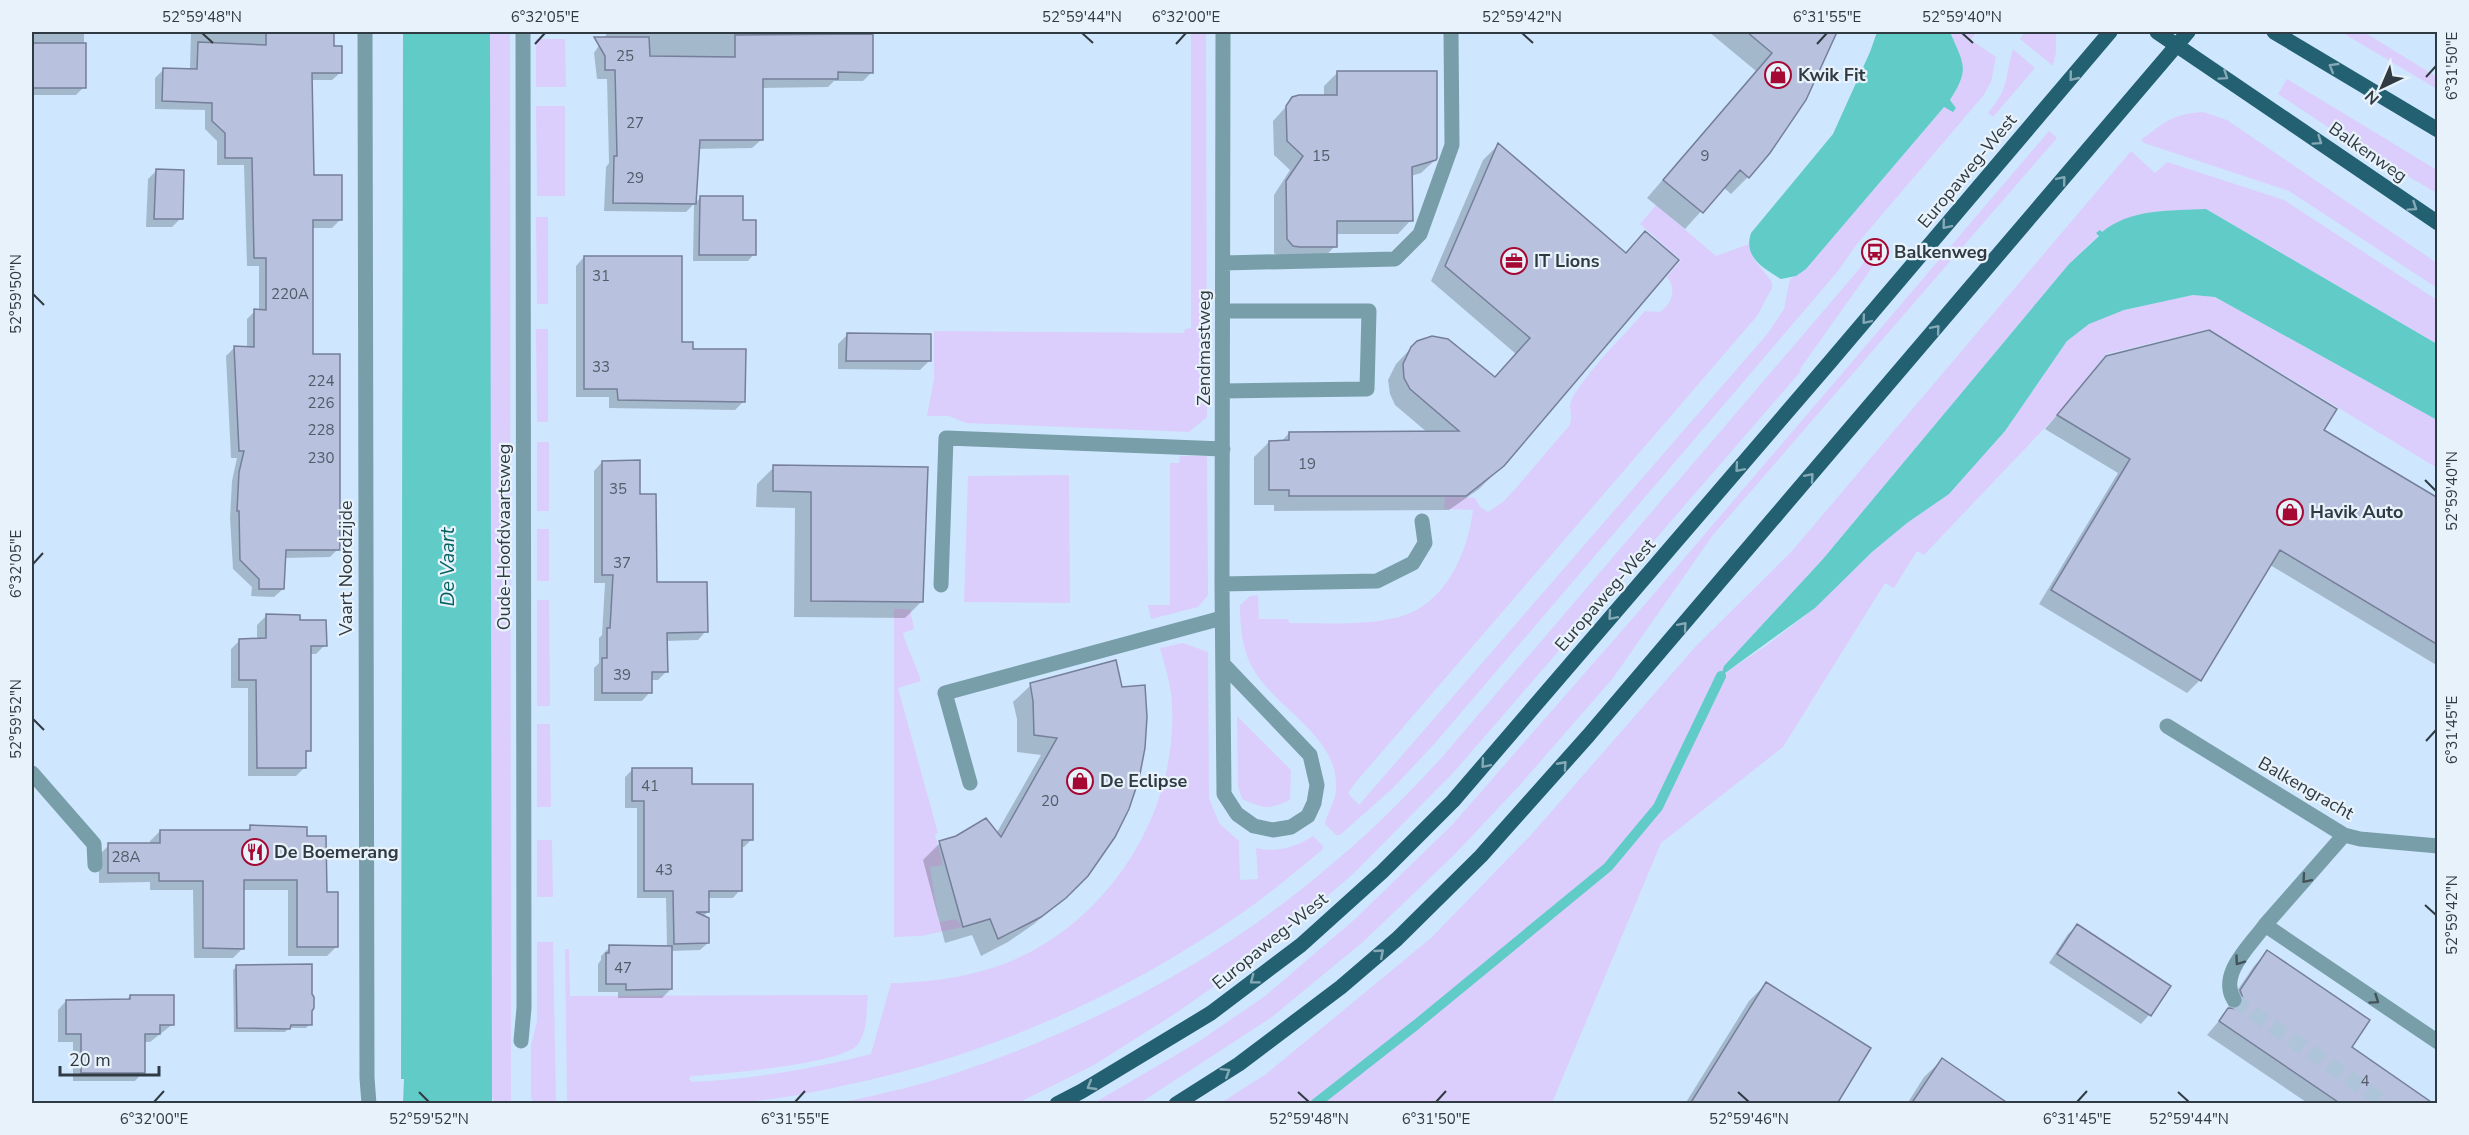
<svg xmlns="http://www.w3.org/2000/svg" width="2469" height="1135" font-family="'Nunito Sans',sans-serif">
	<style>
		.green { fill: #dbcefc }
		.water { fill: #60cbc7 }
		.shadow { fill: #0003 }
		.lines { fill: none; stroke-linecap: round; stroke-linejoin: round }
		.stream { stroke: #60cbc7; stroke-width: 10 }
		.building { fill: #b8c1de; stroke: #767f99; stroke-width: 1.5 }
		.minor-tunnel { stroke: #aec4d8; stroke-width: 15; stroke-dasharray: 15 8; stroke-linecap: butt }
		.minor { stroke: #789ea9; stroke-width: 15 }
		.major { stroke: #236071; stroke-width: 15 }
		.oneway { stroke: #86a9b6 }
		.oneway2 { stroke: #42535c }
		.ticks { fill: none; stroke: #303a42; stroke-width: 2 }
		.labels { text-anchor: middle; stroke-width: 4.5; stroke-linejoin: round; paint-order: stroke }
		.number-label { font-size: 15px; fill: #525c69 }
		.poi-label { font-size: 18px; font-weight: bold; fill: #303a42; stroke: #e8f2fb; text-anchor: start }
		.street-label { font-size: 18px; fill: #303a42; stroke: #e8f2fb }
		.water-label { font-size: 20px; font-style: italic; fill: #006260; stroke: #e8f2fb }
		.neatline { fill: none; stroke: #303a42; stroke-width: 2 }
		.ticks-label { font-size: 15px; text-anchor: middle; fill: #303a42 }
	</style>
	<rect width="100%" height="100%" fill="#cee7fe"/>
	<path class="green" d="M490 32H510L511 1099 510 1104 494 1103 493 1098H490Z
		M1191 32H1206L1207 417 1189 432 966 423 949 416H927L934 379V331L1184 333 1185 329 1191 328Z
		M1950 32H1976L1971 40 1996 57 1991 82 1983 96 1857 244 1838 271 1436 742 1393 788 1340 835H1336L1325 824C1328 810 1337 800 1336 785 1336 736 1279 710 1255 672 1242 652 1240 628 1240 605L1250 596 1258 595 1259 619H1288L1289 623C1325 623 1363 626 1399 617 1446 604 1467 554 1473 510L1444 509 1445 495 1475 498 1480 507 1488 512 1504 501 1515 489 1569 426C1574 416 1567 408 1572 399 1589 368 1622 338 1645 311L1660 312C1672 303 1677 290 1667 277L1681 260 1640 224 1656 205 1716 256 1749 244 1753 258 1772 282V288L1757 316 1356 782 1348 793 1359 805 1768 333 1784 309 1790 279 1806 269 1944 107 1953 111 1956 108 1950 100C1970 69 1963 64 1950 32Z
		M2025 32H2056V53L2053 66 2020 39Z
		M2341 32H2364L2437 77V89Z
		M536 39H565L566 87H536Z
		M2013 49 2035 68 1993 117 1988 113C2010 87 2004 79 2013 49Z
		M2287 79 2437 170V193L2367 153 2278 94Z
		M536 106H565V196H537Z
		M2203 112 2227 120 2437 263V288L2289 191 2144 143 2141 140C2165 122 2172 114 2203 112Z
		M2049 131 2057 138 1713 535 1613 678 1519 786 1454 855 1364 941 1272 1017 1140 1103H1094L1198 1042 1265 996 1355 919 1452 825 1646 603Z
		M2131 151 2155 173 2167 162 2284 200 2437 300V344L2206 209 2102 232 2100 230 2099 235 2069 264 1823 559 1724 666 1722 675 1767 645 1815 608 1872 552 1907 523 1949 494 2005 431 2067 341 2089 323 2124 310 2193 295 2215 297 2437 420V468L2209 329 2106 354 2056 416 1924 555 1917 551 1894 588 1885 583 1783 747 1661 843 1552 1103 1219 1104 1266 1074 1431 938 1530 836 1696 646 1792 551Z
		M536 217H548V304H537Z
		M1873 248 1881 255 1800 369 1801 371 1454 772 1354 873 1263 952 1176 1013 1094 1065 1018 1103H839C881 1094 922 1085 962 1071 1100 1024 1229 954 1339 858 1376 827 1410 792 1443 756L1860 268Z
		M536 329H548V422H537Z
		M537 442H549V511H537Z
		M1180 456H1207L1208 595 1198 607 1151 619 1148 605H1170V463H1179Z
		M1069 475 1070 603 964 602 968 476Z
		M537 529H549V581H537Z
		M537 600H549L550 706H537Z
		M894 609H910L914 629 903 633C907 649 916 664 921 681L898 688 938 833 935 834 943 865 930 867 939 922 956 919 963 927 921 936 894 937Z
		M1183 643 1208 652 1209 798 1219 823 1239 841 1240 880 1258 879 1256 848C1277 853 1296 847 1313 836L1323 846 1322 850C1294 873 1266 897 1236 917 1126 993 999 1050 869 1080 824 1090 777 1101 730 1103 676 1107 621 1104 567 1103L565 949H569L570 996 868 995C866 1011 868 1031 858 1044 845 1064 719 1074 691 1076L689 1079 692 1082C752 1079 813 1069 871 1054L891 983C940 982 989 974 1032 951 1123 902 1182 796 1171 693 1169 678 1164 663 1160 648Z
		M1237 716 1291 770 1290 800C1267 810 1265 809 1242 799L1238 786Z
		M537 724H550L551 807H537Z
		M537 840H552L553 897H537Z
		M537 942H553L556 1103H534L531 1098V1046L537 1021Z"/>
	<path class="water" d="M403 32H490L492 1103H403L404 1079H401Z
		M1877 32H1950C1964 65 1970 68 1950 100L1956 108 1953 112 1944 107 1806 269 1796 276 1781 279C1763 268 1743 257 1751 233L1833 134 1870 52Z
		M2206 209 2437 344V420L2215 297 2193 295 2124 310 2089 324 2067 341 2005 431 1949 494 1907 523 1872 552 1815 608 1721 676 1724 666 1823 559 2069 264 2099 236 2096 233 2100 230 2102 232C2131 208 2171 211 2206 209Z"/>
	<path class="shadow" d="M32 32H84V87L76 95H32Z
		M191 32H333V48L341 72 332 80H311L312 176 340 220 332 228H312V356L338 549 330 557 284 558 283 589 274 597 251 596 252 587 233 569 230 518 232 481 237 458H231L226 356 234 348H247V319L255 311H259V266H247L244 165H217V141L205 129V110L155 109V78L163 70H190Z
		M608 32H745L755 53 872 72 863 81H834L828 87 762 88 761 140 752 148 698 149 695 203 701 197 742 221 754 254 748 261H693L694 204 686 212 604 211 606 167 609 163 607 79H597L594 53Z
		M1709 32H1835L1818 74 1786 129 1748 177 1731 194 1723 187 1685 229 1647 198 1756 71Z
		M1337 73 1435 160 1421 173 1411 176V220L1398 234H1335V246L1322 260 1280 258 1274 253V195L1290 170 1274 155 1273 121 1293 99 1324 96V86Z
		M1498 145 1625 254 1645 233 1677 260 1495 473 1479 489 1449 510 1274 511V505H1254V457L1269 442H1281L1289 433H1428L1395 405 1390 394 1388 380 1396 364 1417 342 1494 378 1516 354 1431 281 1483 160Z
		M157 170 181 218 172 227H146L148 179Z
		M584 257 691 351 744 401 735 410 609 408V397H576V266Z
		M847 335 929 361 920 370 838 369V344Z
		M2107 357 2322 430 2438 500V666L2270 565 2200 680 2187 693 2039 604 2118 473 2045 429Z
		M602 462 639 495 655 584 706 631 698 640 666 641V672L658 680H650V692L642 701H594V668L599 663V638L602 635 605 583H594V471Z
		M774 467 927 469 922 601 905 618 794 617 795 508 756 507 757 484Z
		M266 616 299 621 325 645 316 654H310L309 750 304 755 305 767 296 776H248V688H231V649L240 640H257V625Z
		M1115 662 1069 893 1034 924 1008 942 981 956 972 935 945 943 923 860 940 843 996 834 1041 755 1017 752V719L1013 702 1031 685Z
		M632 770 690 786 752 839 744 847H740V890L733 898H708V912L702 917 708 943 700 950 671 951V989L662 998H618V992H598V964L601 960V956L610 947H667L666 898H637V808H625V777Z
		M251 827 306 837 325 893 337 946 327 956H288V890H243V948L233 958H194L193 890H150V882L99 883V855L109 845 150 844V841L160 831H246Z
		M2077 926 2169 986 2149 1015 2141 1024 2049 963 2068 934Z
		M2267 952 2349 1048 2431 1104H2309L2207 1035 2229 1009 2228 1004 2254 966Z
		M237 966 310 994V1024L306 1028H289L285 1032H234L233 970Z
		M1766 984 1835 1104H1685L1749 1001Z
		M130 996 173 1024 150 1042H143V1072L135 1081H73V1042H58V1010L66 1001H125Z
		M1942 1060 2007 1104H1907L1924 1077Z"/>
	<g class="lines">
		<path class="stream" d="M1315 1104 1417 1024 1608 867 1658 807 1721 676"/>
	</g>
	<path class="building" d="M266 32H334V46H342V73H312L314 175H342V220H313V354H340V550H286L284 589H259V579L240 560 239 511H237L239 472 244 451H239L234 346 254 347V309L266 310V258H254L252 158H225V133L212 121V103L162 101 163 68 197 69 198 42 266 45Z
		M1747 32H1837L1806 100 1770 153 1749 178 1740 170 1703 213 1663 180 1772 53Z
		M873 34V73L838 72V79H763V140H700L696 204 613 203 614 156H617L615 70H605V56L594 37H649L650 56 735 57V35Z
		M32 43H86V88H32Z
		M1337 71H1437V158L1436 160 1412 167 1413 221H1337V247H1300L1293 246 1287 239 1286 181 1303 156 1287 141 1286 106 1292 97 1299 95H1337Z
		M1498 143 1626 253 1645 231 1679 260 1504 466 1466 496H1289V490H1269V441L1289 440V432L1459 431 1410 389 1404 378 1403 364 1411 347 1417 341 1432 336 1448 339 1495 377 1530 338 1445 266Z
		M156 169 184 170 183 219H154Z
		M700 196H743V220H756V255H699Z
		M584 256H682V342H693V349H746L745 402 618 400 617 389H584Z
		M2209 330 2337 409 2324 430 2438 498V645L2280 550 2201 681 2051 590 2130 459 2057 415 2106 356Z
		M847 333 931 334V361H846Z
		M640 460V494H656L657 582H707L708 632 667 633 668 672H652V693H602V658H607V628H610L613 575H602V461Z
		M773 465 928 467 923 602 811 601V492L773 491Z
		M266 614 300 615V620H326L327 646H311V751H306V768H257L256 680H239V639L266 638Z
		M1116 660 1122 687 1145 685 1147 717 1145 748 1139 779 1129 809 1115 837 1088 876 1066 898 1041 917 998 939 990 919 963 927 939 841 956 836 986 818 1001 837 1057 738 1034 735 1033 701 1030 683Z
		M632 768H692V784H753V840H742V891H709V912H696L709 918V943L674 944 673 891H644V801H632Z
		M250 825 307 827V836H326L327 892H338V947H297V880H244V949L203 948V881H159V873H108V843H160V830H250Z
		M2077 924 2171 986 2151 1016 2057 954Z
		M609 945 672 946V989L626 990V984H606V953H609Z
		M2267 950 2370 1020 2352 1047 2434 1104H2341L2219 1021 2228 1008 2237 1009 2242 1006 2244 1001 2240 990Z
		M312 964V994L314 997V1008L312 1011V1025H291L290 1029 237 1028 236 965Z
		M1766 982 1871 1048 1837 1104H1690Z
		M130 995H174V1025H160V1034H145V1073H81V1034H66V1000L130 999Z
		M1942 1058 2009 1104H1911Z"/>
	<g class="lines">
		<path class="minor-tunnel" d="M2234 1000 2387 1104"/>
		<path class="minor" d="M365 32 367 1078 369 1104
			M1223 32 1222 584 1224 794 1237 814 1254 826 1273 830 1291 827 1308 816 1314 803 1317 785 1310 755 1224 665
			M1223 263 1395 259 1420 234 1452 145 1451 32
			M1223 391 1367 389 1369 311H1224
			M1222 584 1377 581 1413 563 1425 543 1422 521
			M941 585 946 438 1223 449
			M2167 726 2344 835 2360 839 2438 846
			M32 773 94 844 95 865
			M970 783 945 693 1222 618
			M2344 835 2265 925 2438 1042
			M2234 1000C2218 974 2250 946 2265 925
			M521 1041 524 1008 523 32"/>
		<path class="major" d="M2157 32 2438 223
			M2274 32 2438 130
			M1057 1104 1082 1091 1211 1013 1301 945 1382 872 1453 801 1830 362 2110 32
			M1176 1104 1239 1064 1341 987 1397 939 1481 856 1588 736 2188 32"/>
	</g>
	<defs><path id="oneway-chevron" d="M-2-3.5L2.5 0L-2 3.5" fill="none" stroke-width="1.6" stroke-linecap="round" stroke-linejoin="round" transform="scale(1.5)"/></defs>
	<g class="oneway">
		<use href="#oneway-chevron" transform="translate(2333 67) rotate(-149)"/>
		<use href="#oneway-chevron" transform="translate(2224 76) rotate(34)"/>
		<use href="#oneway-chevron" transform="translate(2073 77) rotate(129)"/>
		<use href="#oneway-chevron" transform="translate(2318 141) rotate(35)"/>
		<use href="#oneway-chevron" transform="translate(2062 180) rotate(-50)"/>
		<use href="#oneway-chevron" transform="translate(2413 207) rotate(34)"/>
		<use href="#oneway-chevron" transform="translate(1946 225) rotate(130)"/>
		<use href="#oneway-chevron" transform="translate(1866 320) rotate(130)"/>
		<use href="#oneway-chevron" transform="translate(1936 329) rotate(-50)"/>
		<use href="#oneway-chevron" transform="translate(1739 468) rotate(131)"/>
		<use href="#oneway-chevron" transform="translate(1810 477) rotate(-49)"/>
		<use href="#oneway-chevron" transform="translate(1612 616) rotate(131)"/>
		<use href="#oneway-chevron" transform="translate(1683 626) rotate(-49)"/>
		<use href="#oneway-chevron" transform="translate(1485 764) rotate(131)"/>
		<use href="#oneway-chevron" transform="translate(1563 765) rotate(-48)"/>
		<use href="#oneway-chevron" transform="translate(1380 953) rotate(-41)"/>
		<use href="#oneway-chevron" transform="translate(1254 980) rotate(143)"/>
		<use href="#oneway-chevron" transform="translate(1226 1072) rotate(-32)"/>
		<use href="#oneway-chevron" transform="translate(1091 1086) rotate(149)"/>
	</g>
	<g class="oneway2">
		<use href="#oneway-chevron" transform="translate(2306 879) rotate(131)"/>
		<use href="#oneway-chevron" transform="translate(2239 961) rotate(126)"/>
		<use href="#oneway-chevron" transform="translate(2375 1000) rotate(34)"/>
	</g>
	<path class="ticks" d="M202 33 213 43M1082 33 1093 43M1522 33 1533 43M1962 33 1973 43M535 44 545 33M1176 44 1186 33M1817 44 1827 33M2426 77 2436 66M33 294 44 305M2425 480 2436 491M33 564 43 553M33 719 44 730M2426 741 2436 730M2425 905 2436 915M419 1092 429 1102M1298 1092 1309 1102M1738 1092 1749 1102M2178 1092 2189 1102M154 1102 164 1091M795 1102 805 1091M1436 1102 1446 1091M2077 1102 2087 1091"/>
	<defs>
		<symbol id="shop-ring" viewBox="-11 -11 22 22"><circle r="9.5" fill="#e8f2fb" stroke="#a50933" stroke-width="1.5"/><path d="M-5-2.5h2.3a2.7 3.5 0 0 1 5.4 0H5L5.5 6h-11ZM-1.5-2.5h3a1.5 2.3 0 0 0-3 0Z" fill="#a50933"/></symbol>
		<symbol id="bus-ring" viewBox="-11 -11 22 22"><circle r="9.5" fill="#e8f2fb" stroke="#a50933" stroke-width="1.5"/><path d="M-5-6H5V4H4V6H2V4H-2V6H-4V4H-5ZM-3.5-4V0h7V-4ZM-3.5 1.2v1.5H-2V1.2ZM2 1.2v1.5H3.5V1.2Z" fill="#a50933"/></symbol>
		<symbol id="office-ring" viewBox="-11 -11 22 22"><circle r="9.5" fill="#e8f2fb" stroke="#a50933" stroke-width="1.5"/><path d="M-6-3h4V-5.5h4V-3h4V5H-6ZM-1-4.5V-3h2v-1.5ZM-6 0V1H6V0Z" fill="#a50933"/></symbol>
		<symbol id="restaurant-ring" viewBox="-11 -11 22 22"><circle r="9.5" fill="#e8f2fb" stroke="#a50933" stroke-width="1.5"/><path d="M-5-6h1v4h1v-4h1v4h1v-4h1v5L-1.5 .5V6h-2V.5L-5-1ZM5-6V6H3V1.5H1.5Q1.5-4 5-6Z" fill="#a50933"/></symbol>
	</defs>
	<g fill-rule="evenodd">
		<use href="#shop-ring" x="1763" y="60" width="30" height="30"/>
		<use href="#bus-ring" x="1860" y="237" width="30" height="30"/>
		<use href="#office-ring" x="1499" y="246" width="30" height="30"/>
		<use href="#shop-ring" x="2275" y="497" width="30" height="30"/>
		<use href="#shop-ring" x="1065" y="766" width="30" height="30"/>
		<use href="#restaurant-ring" x="240" y="837" width="30" height="30"/>
	</g>
	<g class="labels">
		<g class="number-label">
			<text x="625" y="61">25</text>
			<text x="635" y="128">27</text>
			<text x="1321" y="161">15</text>
			<text x="1705" y="161">9</text>
			<text x="635" y="183">29</text>
			<text x="601" y="281">31</text>
			<text x="290" y="299">220A</text>
			<text x="601" y="372">33</text>
			<text x="321" y="386">224</text>
			<text x="321" y="408">226</text>
			<text x="321" y="435">228</text>
			<text x="321" y="463">230</text>
			<text x="1307" y="469">19</text>
			<text x="618" y="494">35</text>
			<text x="622" y="568">37</text>
			<text x="622" y="680">39</text>
			<text x="650" y="791">41</text>
			<text x="1050" y="806">20</text>
			<text x="126" y="862">28A</text>
			<text x="664" y="875">43</text>
			<text x="623" y="973">47</text>
			<text x="2365" y="1086">4</text>
		</g>
		<g class="poi-label">
			<text x="1798" y="81">Kwik Fit</text>
			<text x="1894" y="258">Balkenweg</text>
			<text x="1534" y="267">IT Lions</text>
			<text x="2310" y="518">Havik Auto</text>
			<text x="1100" y="787">De Eclipse</text>
			<text x="274" y="858">De Boemerang</text>
		</g>
		<g class="street-label">
			<text transform="translate(2368 152) rotate(35)" y="6">Balkenweg</text>
			<text transform="translate(1967 171) rotate(-50)" y="6">Europaweg-West</text>
			<text transform="translate(1204 348) rotate(-90)" y="6">Zendmastweg</text>
			<text transform="translate(504 537) rotate(-90)" y="6">Oude-Hoofdvaartsweg</text>
			<text transform="translate(346 568) rotate(-90)" y="6">Vaart Noordzijde</text>
			<text transform="translate(1605 595) rotate(-49)" y="6">Europaweg-West</text>
			<text transform="translate(2306 788) rotate(30)" y="6">Balkengracht</text>
			<text transform="translate(1270 941) rotate(-39)" y="6">Europaweg-West</text>
		</g>
		<g class="water-label">
			<text transform="translate(447 567) rotate(-90)" y="7">De Vaart</text>
		</g>
	</g>
	<rect width="2469" height="1135" fill="none" stroke="#e8f2fb" stroke-width="66"/>
	<g transform="translate(2382 87) rotate(224)" stroke="#e8f2fb" stroke-width="4.5" paint-order="stroke">
	<path d="M0-4.5L10 22L0 15L-10 22Z" fill="#303a42"/>
	<text y="-9" font-size="16" font-weight="bold" text-anchor="middle" fill="#303a42">N</text>
	</g>
	<path d="M60 1066v9h99v-9" fill="none" stroke="#303a42" stroke-width="3"/>
	<text x="69" y="1066" font-size="18" fill="#303a42" stroke="#e8f2fb" stroke-width="4.5" paint-order="stroke">20 m</text>
	<rect x="33" y="33" width="2403" height="1069" class="neatline"/>
	<g class="ticks-label">
		<text x="202" y="22">52°59'48"N</text>
		<text x="545" y="22">6°32'05"E</text>
		<text x="1082" y="22">52°59'44"N</text>
		<text x="1186" y="22">6°32'00"E</text>
		<text x="1522" y="22">52°59'42"N</text>
		<text x="1827" y="22">6°31'55"E</text>
		<text x="1962" y="22">52°59'40"N</text>
		<text transform="translate(2452 66) rotate(-90)" y="5">6°31'50"E</text>
		<text transform="translate(16 294) rotate(-90)" y="5">52°59'50"N</text>
		<text transform="translate(2452 491) rotate(-90)" y="5">52°59'40"N</text>
		<text transform="translate(16 564) rotate(-90)" y="5">6°32'05"E</text>
		<text transform="translate(16 719) rotate(-90)" y="5">52°59'52"N</text>
		<text transform="translate(2452 730) rotate(-90)" y="5">6°31'45"E</text>
		<text transform="translate(2452 915) rotate(-90)" y="5">52°59'42"N</text>
		<text x="154" y="1124">6°32'00"E</text>
		<text x="429" y="1124">52°59'52"N</text>
		<text x="795" y="1124">6°31'55"E</text>
		<text x="1309" y="1124">52°59'48"N</text>
		<text x="1436" y="1124">6°31'50"E</text>
		<text x="1749" y="1124">52°59'46"N</text>
		<text x="2077" y="1124">6°31'45"E</text>
		<text x="2189" y="1124">52°59'44"N</text>
	</g>
</svg>
